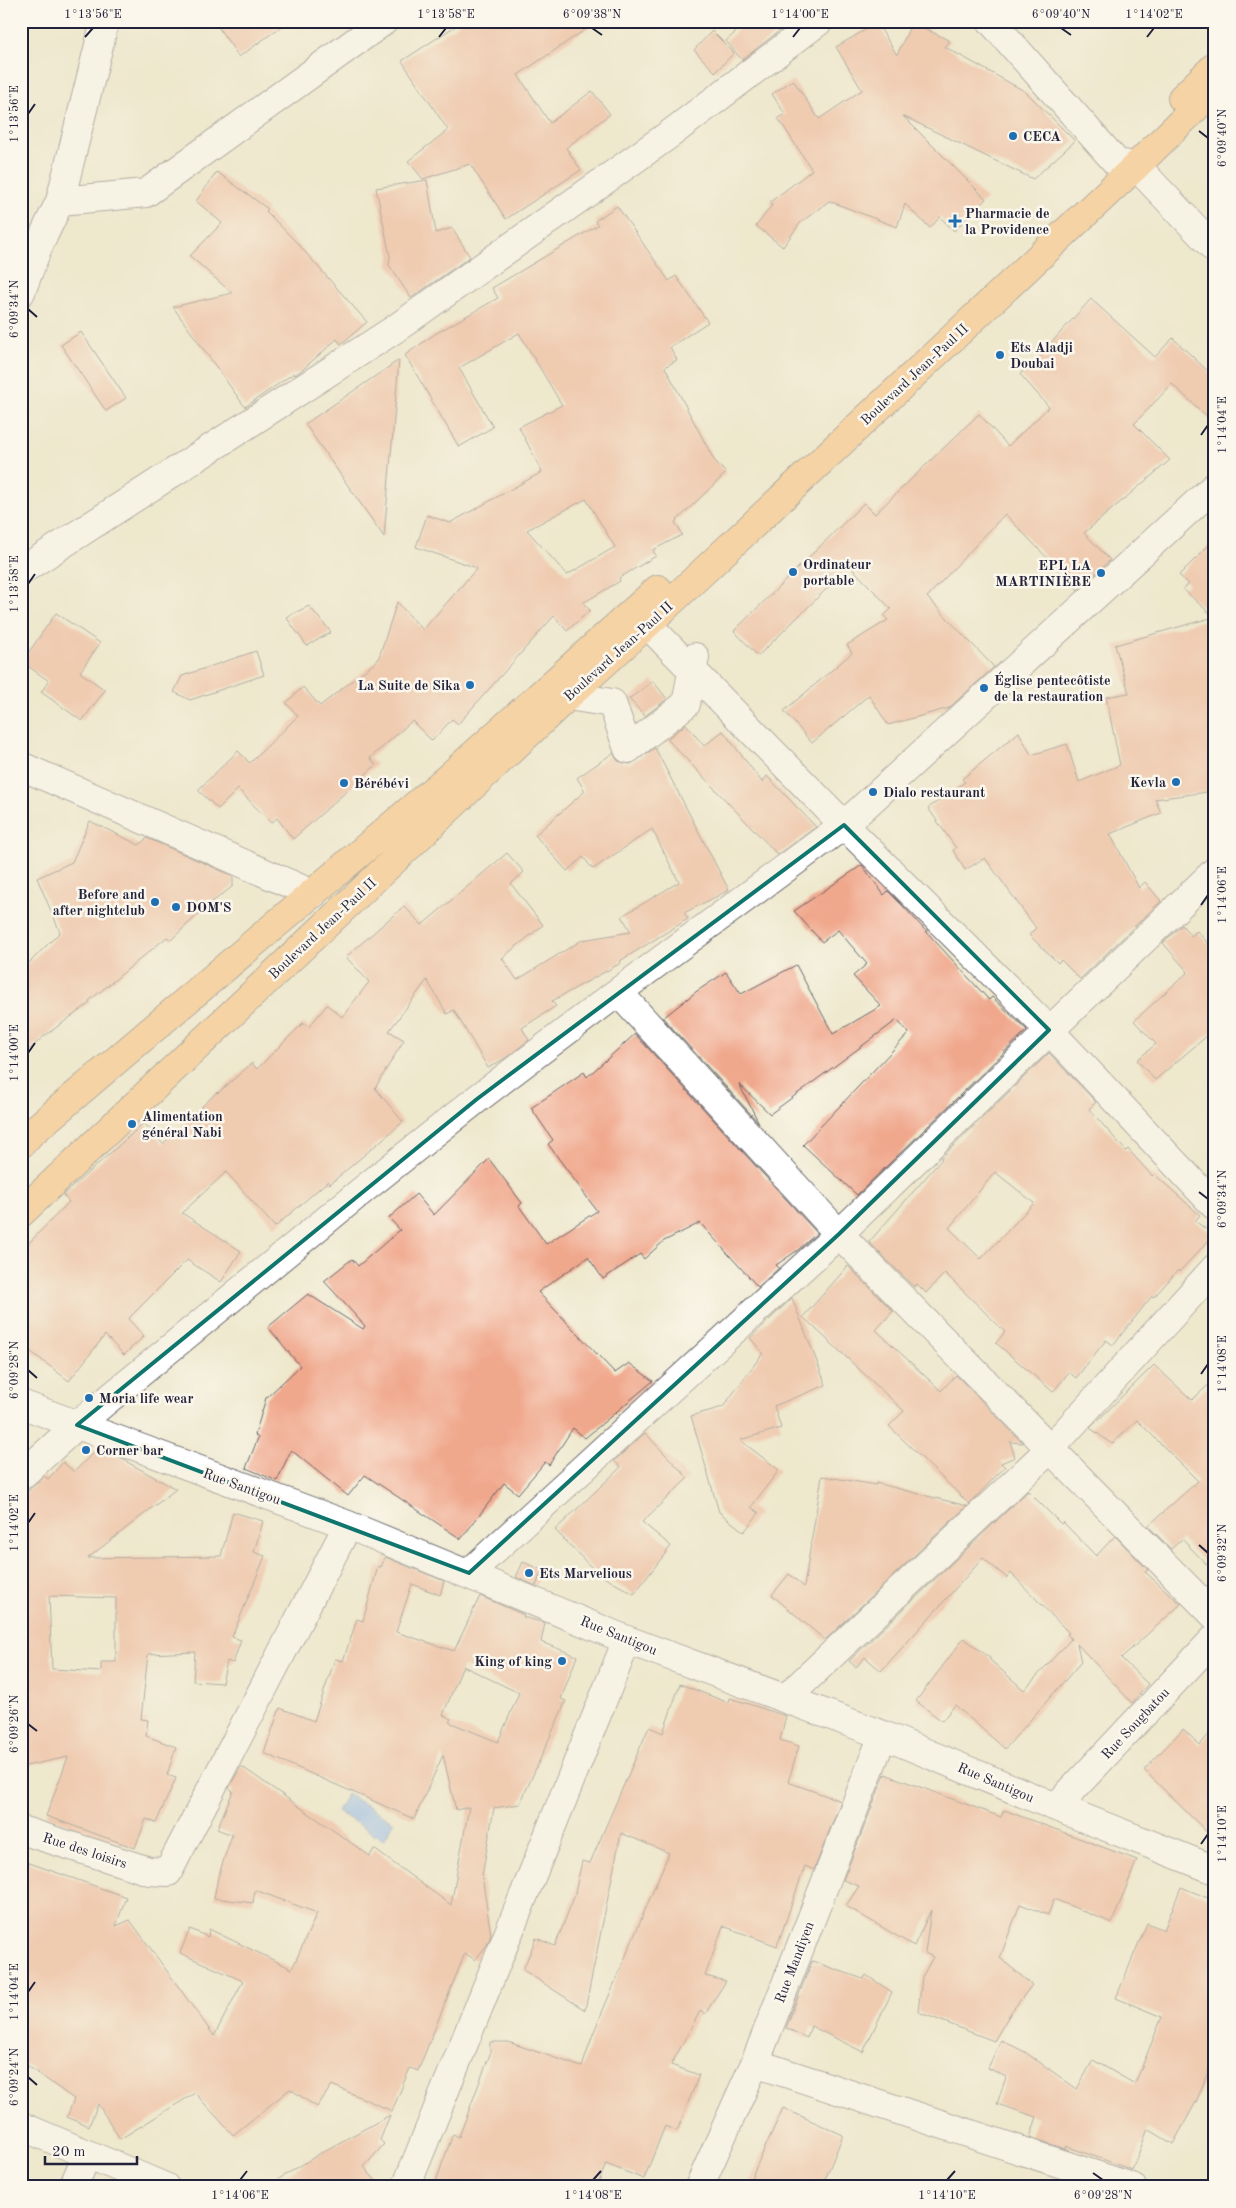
<svg xmlns="http://www.w3.org/2000/svg" width="1236" height="2208" font-family="'Old Standard TT',serif">
	<style>
		.water { fill: #87b6f2; stroke: #546c96 }
		.building { fill: #f0a88d; fill-rule: evenodd }
		.lines { fill: none; stroke-linecap: round; stroke-linejoin: round }
		.minor-casing { stroke: #69676e; stroke-width: 30 }
		.major-casing { stroke: #69676e; stroke-width: 30 }
		.minor { stroke: #fff; stroke-width: 28 }
		.major { stroke: #ffbb71; stroke-width: 28 }
		.marked { fill: none; stroke: #0f766e; stroke-width: 4; stroke-linejoin: round }
		.ticks { fill: none; stroke: #22223b; stroke-width: 2 }
		.poi-dot { fill: #1f6fb2; stroke: #fbf7ec; stroke-width: 2 }
		.labels { text-anchor: middle; stroke-width: 5; stroke-linejoin: round; paint-order: stroke }
		.poi-label { font-size: 14px; font-weight: bold; fill: #22223b; stroke: #fbf7ec; text-anchor: start }
		.street-label { font-size: 14px; fill: #22223b; stroke: #fbf7ec }
		.neatline { fill: none; stroke: #22223b; stroke-width: 2 }
		.ticks-label { font-size: 12px; text-anchor: middle; fill: #22223b }
	</style>
	<rect width="100%" height="100%" fill="#fbf7ec"/>
	<filter id="ink" filterUnits="userSpaceOnUse"><feTurbulence type="fractalNoise" baseFrequency=".02" numOctaves="2"/><feDisplacementMap in="SourceGraphic" scale="10" xChannelSelector="R" yChannelSelector="G"/><feConvolveMatrix kernelMatrix="1 2 1 2 8 2 1 2 1" color-interpolation-filters="sRGB"/></filter>
	<filter id="wash" filterUnits="userSpaceOnUse"><feTurbulence type="fractalNoise" baseFrequency=".0096" numOctaves="4" result="noise"/><feDisplacementMap in="SourceGraphic" scale="20" xChannelSelector="R" yChannelSelector="G"/><feGaussianBlur stdDeviation="1.12" result="paint"/><feColorMatrix in="noise" values="0 0 0 0 0 0 0 0 0 0 0 0 0 0 0 0 0 1.4 0 .05"/><feComposite in="paint" operator="in"/></filter>
	<g filter="url(#wash)">
		<rect width="100%" height="100%" fill="#eee8cd"/>
		<path class="water" d="M347 1794 394 1822 384 1840 337 1811Z"/>
		<g id="blocks">
			<path class="building" d="M214 21H289L239 57Z
				M463 21H598L518 75 550 123 592 91 610 114 566 148 581 170 506 219 470 164 423 179 408 161 448 130 402 61Z
				M748 21H792L742 60 726 41Z
				M912 22 950 41 945 47 1026 92 1075 141 1033 179 903 116 986 199 954 231 940 217 930 228 905 204 897 227 829 201 800 223 783 247 756 226 772 205 770 202 812 170 778 118 785 114 772 94 793 80 819 119 862 90 836 47 877 23 897 55Z
				M712 31 734 53 715 72 694 50Z
				M217 172 268 209 266 211 298 244 367 322 341 344 337 339 302 370 295 375 294 373 245 407 173 307 232 293 190 256 222 223 196 201Z
				M427 180 436 233 452 228 470 257 411 298 389 265 390 256 376 188Z
				M617 206 669 281 676 276 708 322 670 347 677 360 665 367 714 460 726 473 675 522 682 535 653 550 656 556 619 578 620 581 583 603 590 610 567 631 554 616 458 724 452 719 432 741 412 721 370 758 376 765 293 839 277 818 271 823 238 789 218 809 198 790 238 751 250 763 298 716 286 703 303 687 320 706 378 660 397 602 423 630 477 568 416 547 427 515 450 523 542 472 519 427 562 405 519 333 459 368 493 427 459 447 405 355 435 334 498 298 492 288 598 225 595 221ZM586 499 615 547 567 575 527 530Z
				M1091 299 1155 357 1173 338 1215 378V424L1172 384 1134 424 1170 460 1084 533 1110 560 1078 590 1005 514 927 597 994 667 949 708 888 725 869 695 812 743 784 711 852 653 847 645 888 620 884 616 891 609 850 566 758 656 734 631 864 503 875 514 979 414 1008 446 1049 407 1020 374 1052 346 1050 344Z
				M81 332 126 398 106 411 61 345Z
				M399 360 384 537 305 424Z
				M1215 539V791L1155 799 1161 813 1110 834 1139 888 1145 882 1161 901 1080 979 1061 960 1058 963 1029 935 1036 928 985 858 965 870 953 850 956 848 928 808 965 782 962 779 1019 732 1031 755 1067 744 1079 782 1120 765 1106 697 1129 693 1115 645 1214 617 1183 589 1189 584 1179 575Z
				M309 606 331 632 307 646 286 617Z
				M56 613 100 643 80 672 105 690 82 721 41 692 49 681 22 662Z
				M256 651 264 675 190 700 174 692 182 676Z
				M653 681 667 699 645 716 629 699Z
				M686 724 704 746 723 731 762 782 767 776 816 827 778 855 667 739Z
				M655 748 729 890 684 913 688 919 620 961 621 963 552 1001 556 1006 522 1028 529 1040 507 1057 488 1068 454 1010 447 1014 427 980 389 1031 404 1040 375 1088 403 1122 330 1184 328 1181 275 1227 226 1172 182 1213 241 1251 221 1282 187 1260 128 1319 144 1336 124 1355 105 1335 69 1381 21 1344V1251L69 1202 63 1195 144 1123 163 1144 217 1092 218 1093 252 1063 257 1069 303 1023 308 1028 327 1005 342 1017 369 982 346 957 404 906 422 925 507 853 524 872 511 884 543 925 502 958 517 980 582 940 631 932 622 916 679 882 652 829 593 869 583 857 567 871 535 835 585 791 577 778 613 753 618 761 630 764Z
				M90 821 139 845 147 838 233 876V886L207 906 171 940 167 937 89 1001 90 1003 43 1037 21 1057V971L60 932 37 878 72 862Z
				M862 865 884 895 888 891 902 905 989 1000 992 997 1027 1030 857 1195 803 1145 909 1033 897 1020 770 1114 739 1084 759 1123 663 1018 697 991 726 972 741 994 796 965 833 1034 881 1006 853 976 867 964 838 930 822 942 794 911Z
				M1182 925 1191 936 1197 931 1213 949 1215 947V1029L1155 1080 1137 1060 1156 1044 1134 1021 1188 972 1163 943Z
				M635 1034 817 1233 798 1250 776 1265 779 1268 758 1287 700 1223 664 1241 644 1259 640 1254 603 1279 588 1257 538 1292 615 1373 629 1363 653 1381 585 1438 573 1428 549 1465 545 1462 518 1494 504 1483 461 1539 365 1475 348 1496 291 1450 277 1481 246 1468 258 1438 255 1435 266 1398 300 1366 268 1327 308 1294 363 1329 365 1326 324 1281 352 1259 358 1266 400 1230 389 1218 416 1194 434 1215 489 1159 522 1203 519 1206 546 1244 597 1211 548 1144 553 1140 531 1108 584 1072 587 1077Z
				M1049 1053 1096 1102 1089 1109 1126 1151 1128 1149 1152 1176 1154 1174 1200 1215 1195 1221 1214 1235 1179 1272 1178 1270 1154 1297 1152 1296 1113 1345 1106 1340 1076 1378 1069 1372 1053 1392 996 1343 1005 1332 945 1273 926 1293 917 1284 914 1287 869 1242 942 1159 941 1158ZM995 1172 1034 1203 981 1259 949 1228Z
				M848 1266 893 1311 876 1330 941 1391 956 1375 1023 1443 1010 1442 1015 1457 1001 1463 1005 1467 969 1504 889 1426 904 1411 803 1317Z
				M792 1298 826 1385 774 1406 781 1428 740 1440 779 1470 751 1507 759 1513 744 1532 719 1512 691 1416 723 1407 763 1353 750 1338Z
				M1154 1365 1192 1400 1215 1379V1573L1182 1539 1171 1549 1148 1526 1198 1481 1137 1420 1112 1444 1090 1428Z
				M645 1433 688 1478 642 1522 671 1546 634 1594 598 1574 555 1530 621 1467 614 1461Z
				M97 1449 124 1459 128 1461 127 1462 176 1489 88 1558 221 1556 233 1512 263 1521 254 1552 265 1556 232 1637 241 1640 233 1663 227 1661 222 1683 193 1681 195 1652 148 1654 141 1719 148 1720 146 1736 176 1747 167 1775 176 1778 156 1823 146 1819 135 1848 46 1816 68 1757 21 1767V1498L44 1476 48 1479 63 1462 74 1472ZM49 1596 116 1598V1662H101V1672L52 1669Z
				M822 1476 876 1485V1483L967 1506 825 1640 772 1595 789 1574 804 1587Z
				M1028 1491 1061 1524 1063 1522 1096 1556 1115 1536 1148 1570 1145 1572 1181 1604 1121 1658 1148 1684 1132 1703 1077 1644 1081 1662 1005 1749 955 1705 942 1721 916 1701 964 1638 990 1658V1660L1024 1690 1071 1639 1067 1634 1069 1633 1011 1573 1007 1578 983 1558 881 1671 865 1657 856 1667 849 1661Z
				M385 1557 444 1581 440 1595 412 1584 396 1632 454 1651 480 1596 524 1615 523 1617 545 1623 541 1642 577 1656 561 1699 566 1701 520 1804 494 1808 482 1876 491 1935 487 1945 475 1960 465 1953 418 2071 410 2068 392 2111 332 2085 317 2107 290 2089 233 2135 195 2093 120 2139 98 2104 89 2126 67 2117 74 2099 21 2061V1860L126 1897 116 1926 130 1920 214 2036 243 1981 180 1953 190 1929 208 1937 209 1929 292 1969 317 1913 255 1890 253 1903 214 1898 218 1877 232 1835 217 1829 233 1791 229 1788 241 1766 370 1856 374 1849 451 1905 469 1807 456 1810 443 1755 414 1819 264 1753 280 1708 314 1721 335 1659 343 1661 357 1619 363 1621 378 1566 381 1567ZM463 1666 519 1693 498 1742 449 1722 451 1719 443 1715Z
				M523 1562 542 1570 536 1586 516 1577Z
				M680 1684 729 1703 730 1698 786 1716 780 1740 799 1746 788 1782 841 1801 814 1870 805 1866 777 1946 723 1926 705 1976 726 1981 705 2014 700 2011 671 2065 699 2075 677 2131 665 2126 644 2179 606 2164 597 2187H434L453 2134 459 2137 490 2054V2042H508L582 2067 593 2034 669 1853 621 1833 585 2010 523 1970 536 1938 555 1946 574 1897 582 1861 590 1863 649 1727 663 1733Z
				M1215 1727V1840L1144 1770 1183 1729 1200 1745Z
				M885 1774 1001 1817 1004 1810 1137 1860 1112 1923 1054 1899 1048 1915 1020 1904 1000 1958 1032 1985 1011 2012 994 2041 918 2012 922 1977 933 1957 925 1953 931 1910 914 1946 846 1906 859 1886 843 1880Z
				M1181 1887 1215 1901V2054L1197 2100 1173 2144 1148 2129 1132 2170 1066 2146 1065 2149 1030 2137 1037 2117 997 2104 1006 2077 988 2068 1001 2040 1025 2052 1077 2089 1093 2060 1135 2084 1162 2017 1116 1998 1147 1923 1164 1930Z
				M812 1961 863 1979 866 1975 892 1992 863 2052 811 2026 807 2038 786 2028Z
				M783 2108 843 2135 822 2187H747Z
				M390 2115 380 2140 384 2144 364 2167 381 2187H266L324 2151Z"/>
		</g>
	</g>
	<g filter="url(#ink)">
		<use href="#blocks" fill-opacity="0" stroke="#69676e" stroke-width="1"/>
		<g class="lines">
			<defs>
				<path id="minor" d="M991 21 1117 163 1136 166 1215 249
					M60 201 146 193 384 21
					M21 292 38 247 60 201 105 21
					M21 571 395 329 670 134 819 21
					M647 624 844 825 1049 1030 1215 1206
					M568 696 612 703 628 749 686 704 695 657
					M21 766 313 894
					M618 992 839 1234 1215 1616
					M21 1404 348 1525 627 1640 883 1735 1056 1807 1215 1870
					M21 1476 77 1425 364 1189 477 1099 618 992 844 825 1215 486
					M469 1573 839 1234 1215 871
					M786 1698 1050 1449 1215 1268
					M1056 1807 1215 1638
					M21 1830 149 1871 168 1872 348 1525
					M755 2063 1132 2187
					M21 2126 165 2187
					M73 2187 87 2155
					M406 2187 627 1640
					M699 2187 755 2063 883 1735"/>
				<path id="major" d="M1182 98 1215 66
					M21 1144 31 1133 450 776 658 589
					M21 1213 568 696 642 629 1136 166 1215 89"/>
			</defs>
			<use href="#minor" class="minor-casing"/>
			<use href="#major" class="major-casing"/>
			<use href="#minor" class="minor"/>
			<use href="#major" class="major"/>
		</g>
	</g>
	<path d="M0 0H1236V2208H0ZM844 825 1049 1030 839 1234 469 1573 77 1425 477 1099Z" fill="#eee8cd" fill-opacity=".55" fill-rule="evenodd"/>
	<path class="marked" d="M844 825 1049 1030 839 1234 469 1573 77 1425 477 1099Z"/>
	<path class="ticks" d="M592 28 602 35M1061 28 1071 35M85 37 93 28M439 37 446 28M793 37 800 28M1147 37 1154 28M28 114 35 104M1199 131 1208 138M28 309 37 317M1201 435 1208 425M28 584 35 574M1201 905 1208 895M28 1053 35 1043M1199 1192 1208 1199M28 1370 37 1378M1201 1374 1208 1364M28 1523 35 1513M1199 1545 1208 1553M28 1724 37 1731M1201 1844 1208 1834M28 1992 35 1982M28 2077 37 2085M1093 2173 1103 2180M240 2180 247 2171M593 2180 601 2171M947 2180 955 2171"/>
	<g class="poi-dot">
		<circle cx="1013" cy="136" r="5"/>
		<path d="M952.5 213.5h5v5h5v5h-5v5h-5v-5h-5v-5h5z"/>
		<circle cx="1000" cy="355" r="5"/>
		<circle cx="793" cy="572" r="5"/>
		<circle cx="1101" cy="573" r="5"/>
		<circle cx="470" cy="685" r="5"/>
		<circle cx="984" cy="688" r="5"/>
		<circle cx="1176" cy="782" r="5"/>
		<circle cx="344" cy="783" r="5"/>
		<circle cx="873" cy="792" r="5"/>
		<circle cx="155" cy="902" r="5"/>
		<circle cx="176" cy="907" r="5"/>
		<circle cx="132" cy="1124" r="5"/>
		<circle cx="89" cy="1398" r="5"/>
		<circle cx="86" cy="1450" r="5"/>
		<circle cx="529" cy="1573" r="5"/>
		<circle cx="562" cy="1661" r="5"/>
	</g>
	<g class="labels">
		<g class="poi-label">
			<text x="1023" y="141">CECA</text>
			<text x="965" y="218">Pharmacie de<tspan x="965" dy="16">la Providence</tspan></text>
			<text x="1010" y="352">Ets Aladji<tspan x="1010" dy="16">Doubai</tspan></text>
			<text x="803" y="569">Ordinateur<tspan x="803" dy="16">portable</tspan></text>
			<text x="1091" y="570" text-anchor="end">EPL LA<tspan x="1091" dy="16">MARTINIÈRE</tspan></text>
			<text x="994" y="685">Église pentecôtiste<tspan x="994" dy="16">de la restauration</tspan></text>
			<text x="460" y="690" text-anchor="end">La Suite de Sika</text>
			<text x="1166" y="787" text-anchor="end">Kevla</text>
			<text x="354" y="788">Bérébévi</text>
			<text x="883" y="797">Dialo restaurant</text>
			<text x="145" y="899" text-anchor="end">Before and<tspan x="145" dy="16">after nightclub</tspan></text>
			<text x="186" y="912">DOM'S</text>
			<text x="142" y="1121">Alimentation<tspan x="142" dy="16">général Nabi</tspan></text>
			<text x="99" y="1403">Moria life wear</text>
			<text x="96" y="1455">Corner bar</text>
			<text x="539" y="1578">Ets Marvelious</text>
			<text x="552" y="1666" text-anchor="end">King of king</text>
		</g>
		<g class="street-label">
			<text transform="translate(914 374) rotate(-43)" y="5">Boulevard Jean-Paul II</text>
			<text transform="translate(618 651) rotate(-42)" y="5">Boulevard Jean-Paul II</text>
			<text transform="translate(322 928) rotate(-43)" y="5">Boulevard Jean-Paul II</text>
			<text transform="translate(242 1486) rotate(20)" y="5">Rue Santigou</text>
			<text transform="translate(619 1635) rotate(22)" y="5">Rue Santigou</text>
			<text transform="translate(1135 1723) rotate(-47)" y="5">Rue Sougbatou</text>
			<text transform="translate(996 1782) rotate(23)" y="5">Rue Santigou</text>
			<text transform="translate(85 1850) rotate(18)" y="5">Rue des loisirs</text>
			<text transform="translate(794 1962) rotate(-69)" y="5">Rue Mandiyen</text>
		</g>
	</g>
	<rect width="1236" height="2208" fill="none" stroke="#fbf7ec" stroke-width="55"/>
	<path d="M45 2156v8h92v-8" fill="none" stroke="#22223b" stroke-width="2.5"/>
	<text x="52" y="2156" font-size="15" fill="#22223b" stroke="#fbf7ec" stroke-width="4" paint-order="stroke">20 m</text>
	<rect x="28" y="28" width="1180" height="2152" class="neatline"/>
	<g class="ticks-label">
		<text x="93" y="18">1°13'56"E</text>
		<text x="446" y="18">1°13'58"E</text>
		<text x="592" y="18">6°09'38"N</text>
		<text x="800" y="18">1°14'00"E</text>
		<text x="1061" y="18">6°09'40"N</text>
		<text x="1154" y="18">1°14'02"E</text>
		<text transform="translate(14 114) rotate(-90)" y="4">1°13'56"E</text>
		<text transform="translate(1222 138) rotate(-90)" y="4">6°09'40"N</text>
		<text transform="translate(14 309) rotate(-90)" y="4">6°09'34"N</text>
		<text transform="translate(1222 425) rotate(-90)" y="4">1°14'04"E</text>
		<text transform="translate(14 584) rotate(-90)" y="4">1°13'58"E</text>
		<text transform="translate(1222 895) rotate(-90)" y="4">1°14'06"E</text>
		<text transform="translate(14 1053) rotate(-90)" y="4">1°14'00"E</text>
		<text transform="translate(1222 1199) rotate(-90)" y="4">6°09'34"N</text>
		<text transform="translate(1222 1364) rotate(-90)" y="4">1°14'08"E</text>
		<text transform="translate(14 1370) rotate(-90)" y="4">6°09'28"N</text>
		<text transform="translate(14 1523) rotate(-90)" y="4">1°14'02"E</text>
		<text transform="translate(1222 1553) rotate(-90)" y="4">6°09'32"N</text>
		<text transform="translate(14 1724) rotate(-90)" y="4">6°09'26"N</text>
		<text transform="translate(1222 1834) rotate(-90)" y="4">1°14'10"E</text>
		<text transform="translate(14 1992) rotate(-90)" y="4">1°14'04"E</text>
		<text transform="translate(14 2077) rotate(-90)" y="4">6°09'24"N</text>
		<text x="240" y="2199">1°14'06"E</text>
		<text x="593" y="2199">1°14'08"E</text>
		<text x="947" y="2199">1°14'10"E</text>
		<text x="1103" y="2199">6°09'28"N</text>
	</g>
</svg>
